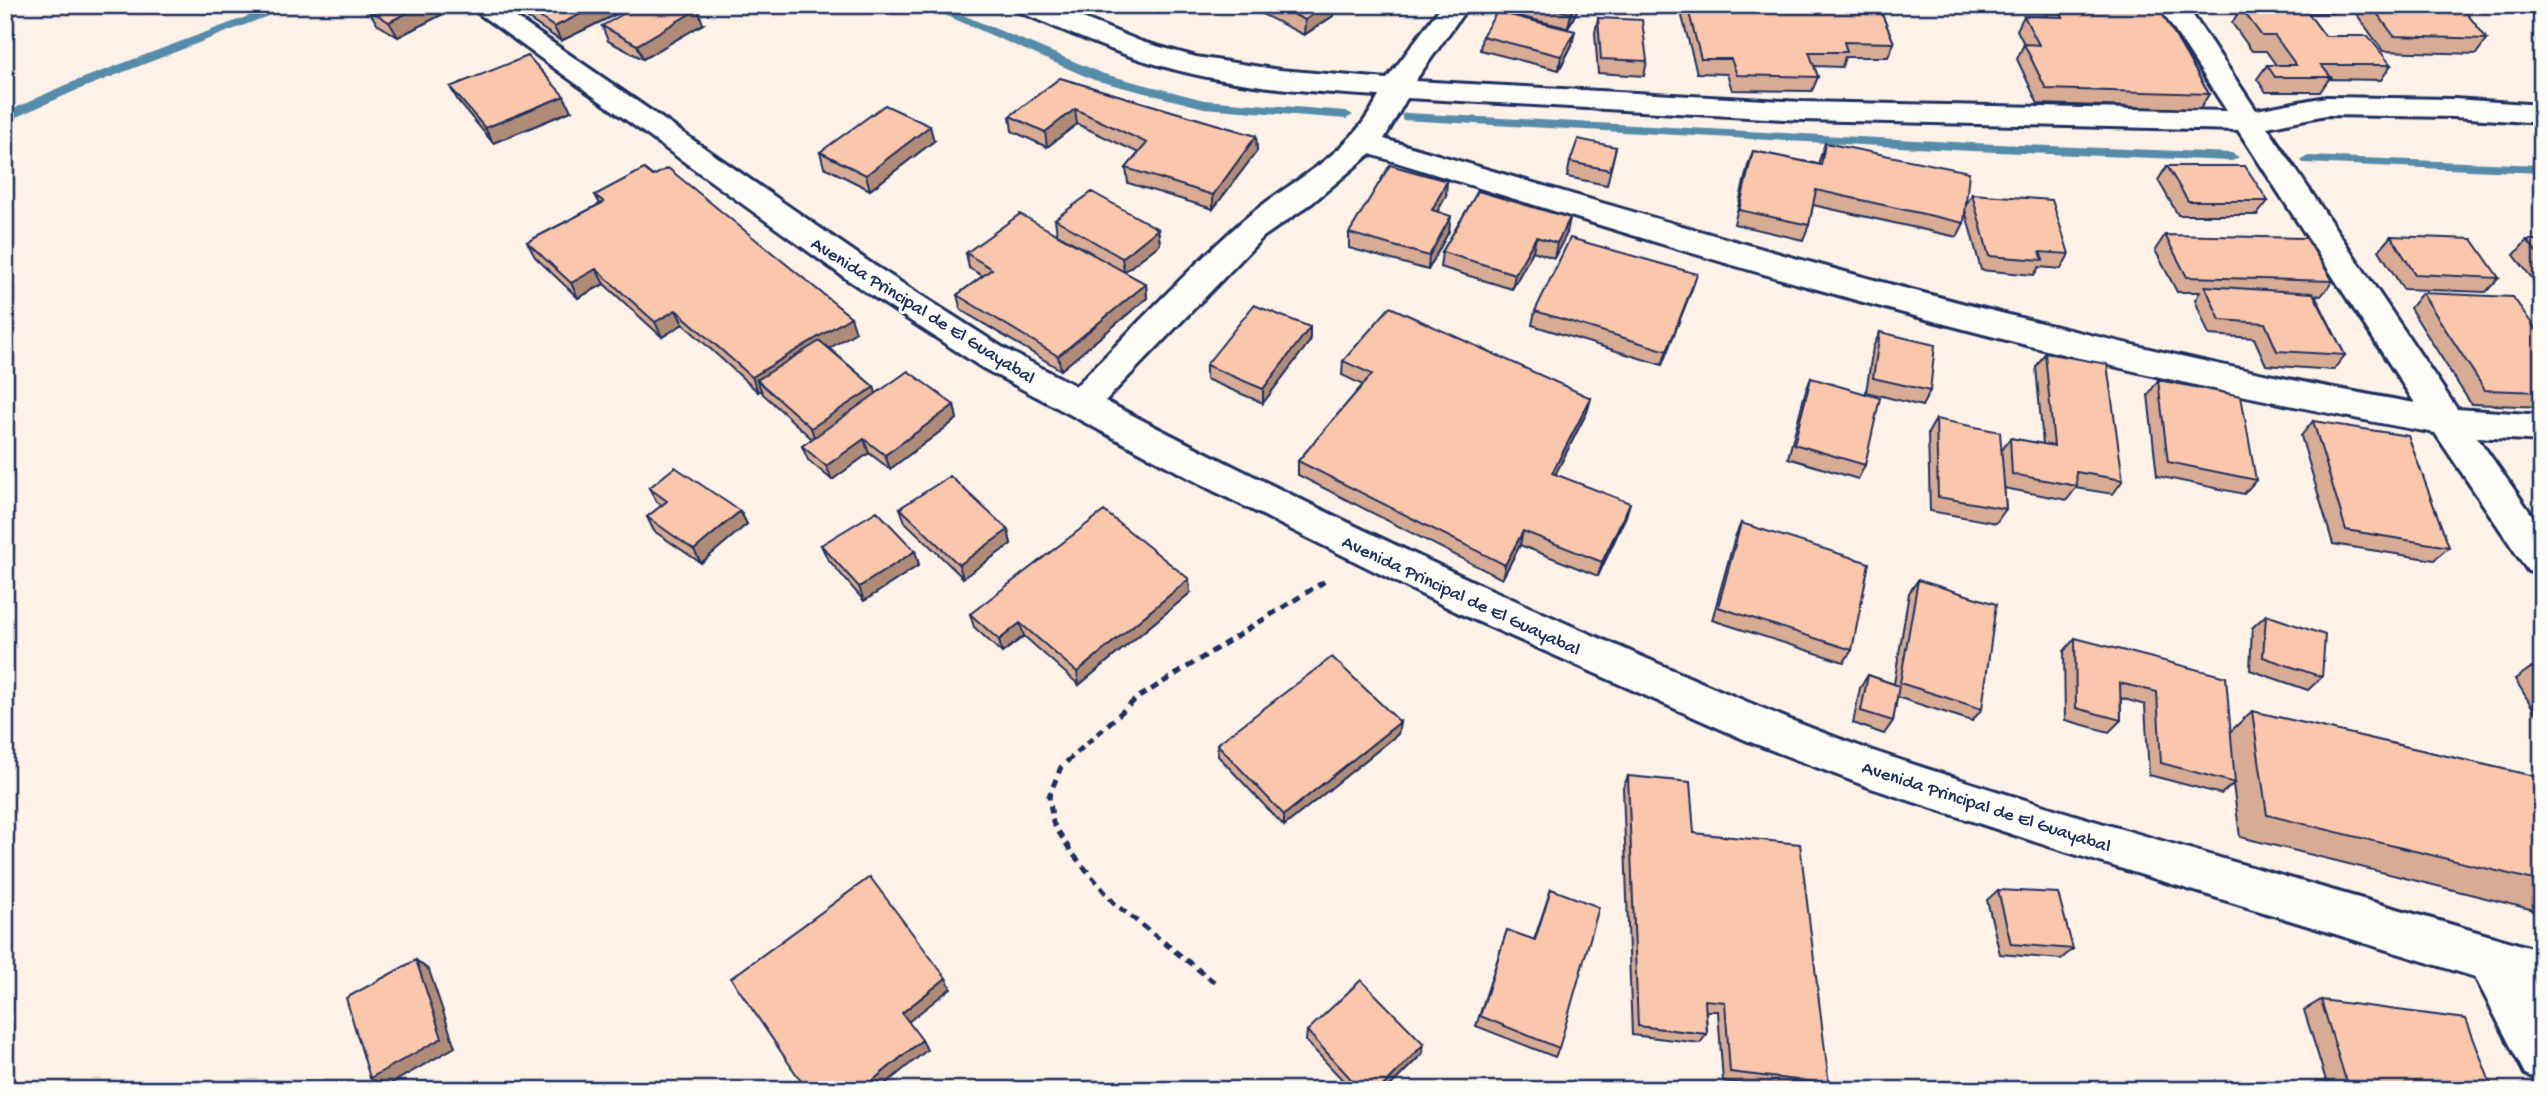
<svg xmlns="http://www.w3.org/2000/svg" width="2547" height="1095" font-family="'Gochi Hand',sans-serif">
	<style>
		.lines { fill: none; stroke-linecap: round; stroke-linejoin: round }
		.stream { fill: #568caa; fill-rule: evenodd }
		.minor-casing { stroke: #1b2f5e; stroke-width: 6 }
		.path { stroke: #1b2f5e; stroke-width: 5; stroke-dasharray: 8 6; stroke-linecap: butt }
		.minor { fill: #fdfcf7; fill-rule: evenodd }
		.wall { fill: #d8ab94; stroke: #1b2f5e; stroke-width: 2 }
		.shaded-wall { fill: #b08b78; stroke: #1b2f5e; stroke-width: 2 }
		.building { fill: #fbc7ac; stroke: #1b2f5e; stroke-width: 2 }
		.labels { text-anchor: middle; stroke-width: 6; stroke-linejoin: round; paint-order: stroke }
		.street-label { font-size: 19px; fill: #1b2f5e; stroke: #fdfcf7 }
	</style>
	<rect width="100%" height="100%" fill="#fdf1e8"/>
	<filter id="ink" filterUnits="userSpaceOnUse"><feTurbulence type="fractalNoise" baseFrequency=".0143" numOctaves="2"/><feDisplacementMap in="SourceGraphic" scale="14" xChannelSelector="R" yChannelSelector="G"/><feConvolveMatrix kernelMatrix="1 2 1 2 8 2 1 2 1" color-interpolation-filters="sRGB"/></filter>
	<g filter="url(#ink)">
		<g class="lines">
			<path class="stream" d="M278 5H296L75 91 5 122V113L65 85Z
				M922 5H939L1104 74 1204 100 1346 111 1353 115 1346 119 1204 108 1094 80Z
				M1407 113 1972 143 2232 153 2239 157 2232 161 1972 151 1402 120V114Z
				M2308 156 2542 165V173L2303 163 2301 160Z"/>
			<defs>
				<path id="minor" d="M467 5H498L872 264 1005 349 1076 386C1130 332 1182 275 1239 224 1288 180 1348 160 1379 96 1307 92 1232 86 1162 66 1112 52 1065 31 1017 11L1014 5H1051L1142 42 1196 57 1280 70 1387 79 1442 5H1469L1415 81 1802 102 2227 111 2158 5H2186L2256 110 2326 97 2454 99 2542 105V123L2454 117 2326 115 2267 127 2457 409 2542 415V441L2477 437 2542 529V575L2528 571 2435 433C2222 395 2009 344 1799 284 1656 244 1513 198 1370 154L1312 203 1263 237 1105 401C1277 490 1451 574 1629 651 1710 686 1790 722 1873 751 2093 825 2319 885 2542 951V997L2536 995 2542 1007V1081L2525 1074 2475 977 2051 847 1871 788 1748 741 1461 614 1210 489 981 367 848 280ZM1407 98 1802 120 2238 130 2415 403C2065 342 1724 239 1384 139Z"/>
			</defs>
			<use href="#minor" class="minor-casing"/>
			<path class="path" d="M1214 982 1114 903 1072 853 1053 823 1049 796 1061 767 1136 699 1325 581"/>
			<use href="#minor" class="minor"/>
		</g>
		<path class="wall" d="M377 5H441L445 13 398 37 377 24 368 9Z
			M513 5H635L561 41 527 18 525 12 523 13Z
			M1244 5H1333V16L1304 35Z
			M1493 5H1580L1568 28 1493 10Z
			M1679 5H1878L1894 43 1888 57H1845L1842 67 1814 66 1818 77 1812 91 1732 90 1727 74 1697 73Z
			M2043 5H2157L2209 94 2200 109 2038 104 2017 59 2024 44 2017 30 2024 16H2048Z
			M2279 5H2339L2333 13H2308L2325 36 2391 65 2381 80 2329 79 2320 92H2266L2257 79 2267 65H2276L2266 51H2252L2232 23 2241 8H2281Z
			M2350 5H2460L2487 39 2476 54 2383 51Z
			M1598 18 1647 61 1644 76 1598 73 1595 33Z
			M703 24 643 59 608 41 602 26Z
			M1482 36 1572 45 1559 70 1480 50Z
			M1060 78 1256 136 1257 151 1213 209 1128 183 1126 168 1139 153 1077 124 1047 147 1012 131 1010 116Z
			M450 87 571 111 493 143 458 101Z
			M934 141 870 190 824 167 820 152Z
			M1825 143 1965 207 1972 194 2069 254 2061 269 2039 267 2034 275 1981 270 1965 210 1964 223 1957 237 1813 205 1809 225 1803 240 1734 224 1748 165 1753 151 1818 164Z
			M1616 147 1607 185 1567 177 1570 162Z
			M2167 166 2268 201 2257 215H2178L2158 180Z
			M653 176 856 332 829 348 874 387 876 394 954 405 957 419 890 469 869 453 832 480 808 460 802 446 812 439 763 394 761 390 758 392 683 324 662 337 604 284 578 298 535 257 527 242 600 204 595 195Z
			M1478 191 1567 233 1554 258 1533 251 1512 289 1440 267 1442 252Z
			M2542 194V206L2537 199Z
			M1446 196 1437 212 1449 231 1428 270 1349 248V233Z
			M1055 219 1158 229 1160 244 1124 272 1146 284 1147 298 1061 370 961 310 957 295 983 276 969 268 966 253 1090 252 1057 234Z
			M2165 235 2333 281 2321 296 2315 295 2345 355 2333 370 2266 365 2254 338 2209 335 2195 300 2200 292H2177L2155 250Z
			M2391 236 2499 278 2486 292 2403 289 2379 250Z
			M2527 240H2542V291L2514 255Z
			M1697 274 1662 365 1532 325 1535 311Z
			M2422 293 2542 338V407L2471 404 2410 308Z
			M1880 332 1930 391 1922 406 1866 392 1873 347Z
			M1310 341 1263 403 1206 379V365Z
			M2045 353 2123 480 2113 494 2076 488 2067 500 2004 488 2006 509 1996 523 1930 511 1928 433 1936 419 2002 450 2010 438 2043 444 2036 367Z
			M1343 361 1591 398 1587 412 1555 474 1626 516 1598 576 1520 545 1502 579 1298 475V461L1363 385 1342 375Z
			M1811 378 1865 465 1858 479 1788 458 1805 393Z
			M2158 380 2256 480 2244 494 2157 476 2148 395Z
			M2313 421 2449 547 2434 560 2333 544 2301 436Z
			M649 488 740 511 747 524 701 563 654 531 647 517 662 505 657 502Z
			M900 508 1008 530 1011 544 963 578 905 522Z
			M1741 523 1852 650 1844 662 1712 620 1735 537Z
			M821 545 915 551 919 565 864 601 827 558Z
			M1918 580 1982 709 1972 721 1897 697 1893 721 1884 734 1853 723 1860 688 1868 675 1894 684 1909 593Z
			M1190 593 1079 685 1024 636 1002 653 974 627 970 614Z
			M2266 615 2322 677 2308 690 2250 670 2252 628Z
			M2075 638 2231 731 2252 711 2542 778V912L2240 837 2233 784 2221 794 2149 775 2145 705 2121 698V720L2109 732 2065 720 2064 651Z
			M2532 667H2542V723L2515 679Z
			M1400 722 1398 734 1284 826 1218 756 1217 744Z
			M1628 776 1694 833 1829 1084 1823 1090H1794L1723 1081 1718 1011H1706L1707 1034 1700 1043 1632 1035 1623 788Z
			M1551 889 1559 1048 1555 1057 1476 1026 1507 930 1534 940Z
			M1998 890 2073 949 2061 959 2000 954 1987 900Z
			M2321 1000 2493 1090H2329L2304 1010Z
			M1307 1031 1422 1054 1386 1090H1352L1306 1041Z"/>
		<path class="shaded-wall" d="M423 5H441L445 13 398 37 389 22Z
			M599 5H635L561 41 554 27Z
			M1327 5H1333V16L1304 35 1305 20Z
			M1575 5H1580L1568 28 1571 13Z
			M698 9 703 24 643 59 637 45Z
			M1575 31 1572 45 1559 70 1561 56Z
			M564 96 571 111 493 143 485 128Z
			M1075 109 1077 124 1047 147 1045 132Z
			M930 126 934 141 870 190 866 175Z
			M1256 136 1257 151 1213 209V195Z
			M1447 181 1446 196 1430 225 1432 210Z
			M1451 216 1449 231 1428 270 1429 256Z
			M1570 218 1567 233 1554 258 1557 243Z
			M1158 229 1160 244 1124 272 1122 258Z
			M1536 237 1533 251 1512 289 1515 274Z
			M596 269 604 284 578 298 571 283Z
			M1697 274 1692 289 1662 365 1667 351Z
			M1146 284 1147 298 1061 370 1058 356Z
			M676 310 683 324 662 337 655 322Z
			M851 317 856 332 766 387 757 380 761 390 758 392 752 377Z
			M1310 327V341L1263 403V389Z
			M874 387 879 402 816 442 811 428Z
			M1591 398 1587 412 1549 487 1552 473Z
			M954 405 957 419 890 469 885 455Z
			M864 439 869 453 832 480 826 466Z
			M1630 503 1626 516 1598 576 1602 562Z
			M740 511 747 524 701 563 694 550Z
			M1008 530 1011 544 963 578 959 565Z
			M1523 531 1520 545 1502 579 1505 565Z
			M915 551 919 565 864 601 859 587Z
			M1189 579 1190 593 1079 685 1077 672Z
			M1020 623 1024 636 1002 653 999 640Z
			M1400 722 1398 734 1284 826V815Z
			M416 960 429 970 455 1047 385 1087 370 1078Z
			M946 978 951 988 908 1022 902 1013Z
			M922 1040 927 1050 878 1090H861Z
			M1424 1044 1422 1054 1386 1090H1379Z"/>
		<path class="building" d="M377 5H423L389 22 368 9Z
			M523 5H599L554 27Z
			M639 5H691L698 9 637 45 602 26Z
			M1274 5H1327L1305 20Z
			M1536 5H1575L1571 13Z
			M1687 5H1878L1894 43 1844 42 1847 52H1809L1818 77 1737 75 1731 59H1701Z
			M2057 5H2157L2209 94 2046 89 2024 44 2039 45 2024 16 2063 17Z
			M2371 5H2460L2487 39 2394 36Z
			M2241 8H2304L2325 36H2368L2391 65H2321L2331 77H2275L2267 65H2296L2275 36H2262Z
			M1497 12 1575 31 1561 56 1482 36Z
			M1598 18 1642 20 1647 61 1601 59Z
			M528 56 564 96 485 128 450 87Z
			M1060 78 1256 136 1213 195 1126 168 1147 143 1075 109 1045 132 1010 116Z
			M885 105 930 126 866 175 820 152Z
			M1578 139 1616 147 1610 170 1570 162Z
			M1825 143 1969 172 1964 223 1816 190 1809 225 1739 210 1753 151 1821 165Z
			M1390 165 1447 181 1432 210 1451 216 1429 256 1349 233Z
			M2167 166H2245L2268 201H2188Z
			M668 168 851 317 752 377 676 310 655 322 596 269 571 283 527 242 604 202 595 195 644 169 653 176Z
			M1478 191 1570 218 1557 243 1536 237 1515 274 1442 252Z
			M1092 192 1158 229 1122 258 1055 219Z
			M1972 194 2052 200 2069 254 2040 252 2043 260 1989 256Z
			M1020 214 1146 284 1058 356 957 295 992 269 966 253Z
			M2165 235 2306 238 2333 281 2187 277Z
			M2391 236 2472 239 2499 278 2415 274Z
			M1570 238 1697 274 1667 351 1535 311Z
			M2527 240H2542V259Z
			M2205 286 2313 293 2345 355 2277 351 2265 323 2220 320Z
			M2422 293 2513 297 2542 338V392L2485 390Z
			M1254 305 1310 327 1263 389 1206 365Z
			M1390 307 1591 398 1552 473 1630 503 1602 562 1523 531 1505 565 1298 461 1372 374 1343 361Z
			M1880 332 1935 345 1930 391 1873 378Z
			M820 341 874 387 811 428 757 380Z
			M2045 353 2107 364 2123 480 2076 472 2077 486 2012 474 2010 438 2054 446Z
			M908 371 954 405 885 455 864 439 826 466 802 446Z
			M1811 378 1880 398 1865 465 1794 444Z
			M2158 380 2241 396 2256 480 2168 462Z
			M1936 419 2000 432 2006 509 1938 497Z
			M2313 421 2408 436 2449 547 2346 530Z
			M675 467 740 511 694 550 647 517 667 501 649 488Z
			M950 476 1008 530 959 565 900 508Z
			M877 511 915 551 859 587 821 545Z
			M1104 511 1189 579 1077 672 1020 623 999 640 970 614Z
			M1741 523 1869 563 1852 650 1718 607Z
			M1918 580 1996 604 1982 709 1900 683Z
			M2266 615 2325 635 2322 677 2263 657Z
			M2075 638 2226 677 2235 783 2161 763 2157 692 2120 683 2121 720 2076 708Z
			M1332 657 1400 722 1284 815 1217 744Z
			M2532 667H2542V682Z
			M1868 675 1899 686 1893 721 1861 711Z
			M2252 711 2542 778V882L2267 815Z
			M1628 776 1690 782 1694 833 1800 844 1829 1084 1730 1072 1725 1002 1705 1000 1707 1034 1638 1026Z
			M870 877 946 978 902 1013 922 1040 861 1090H807L731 978Z
			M1551 889 1599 907 1559 1048 1480 1016 1507 930 1535 940Z
			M1998 890 2058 893 2073 949 2011 944Z
			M416 960 442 1038 370 1078 346 998Z
			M1361 980 1424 1044 1379 1090H1361L1307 1031Z
			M2321 1000 2466 1019 2493 1090H2349Z"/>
	</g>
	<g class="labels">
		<g class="street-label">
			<text transform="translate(924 309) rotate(32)" y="7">Avenida Principal de El Guayabal</text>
			<text transform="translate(1462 594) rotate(25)" y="7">Avenida Principal de El Guayabal</text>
			<text transform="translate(1987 805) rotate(18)" y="7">Avenida Principal de El Guayabal</text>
		</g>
	</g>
	<rect width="2547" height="1095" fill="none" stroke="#fdfcf7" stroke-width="28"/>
	<rect x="14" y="14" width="2519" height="1067" fill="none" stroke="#1b2f5e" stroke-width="2.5" filter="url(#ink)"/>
</svg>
